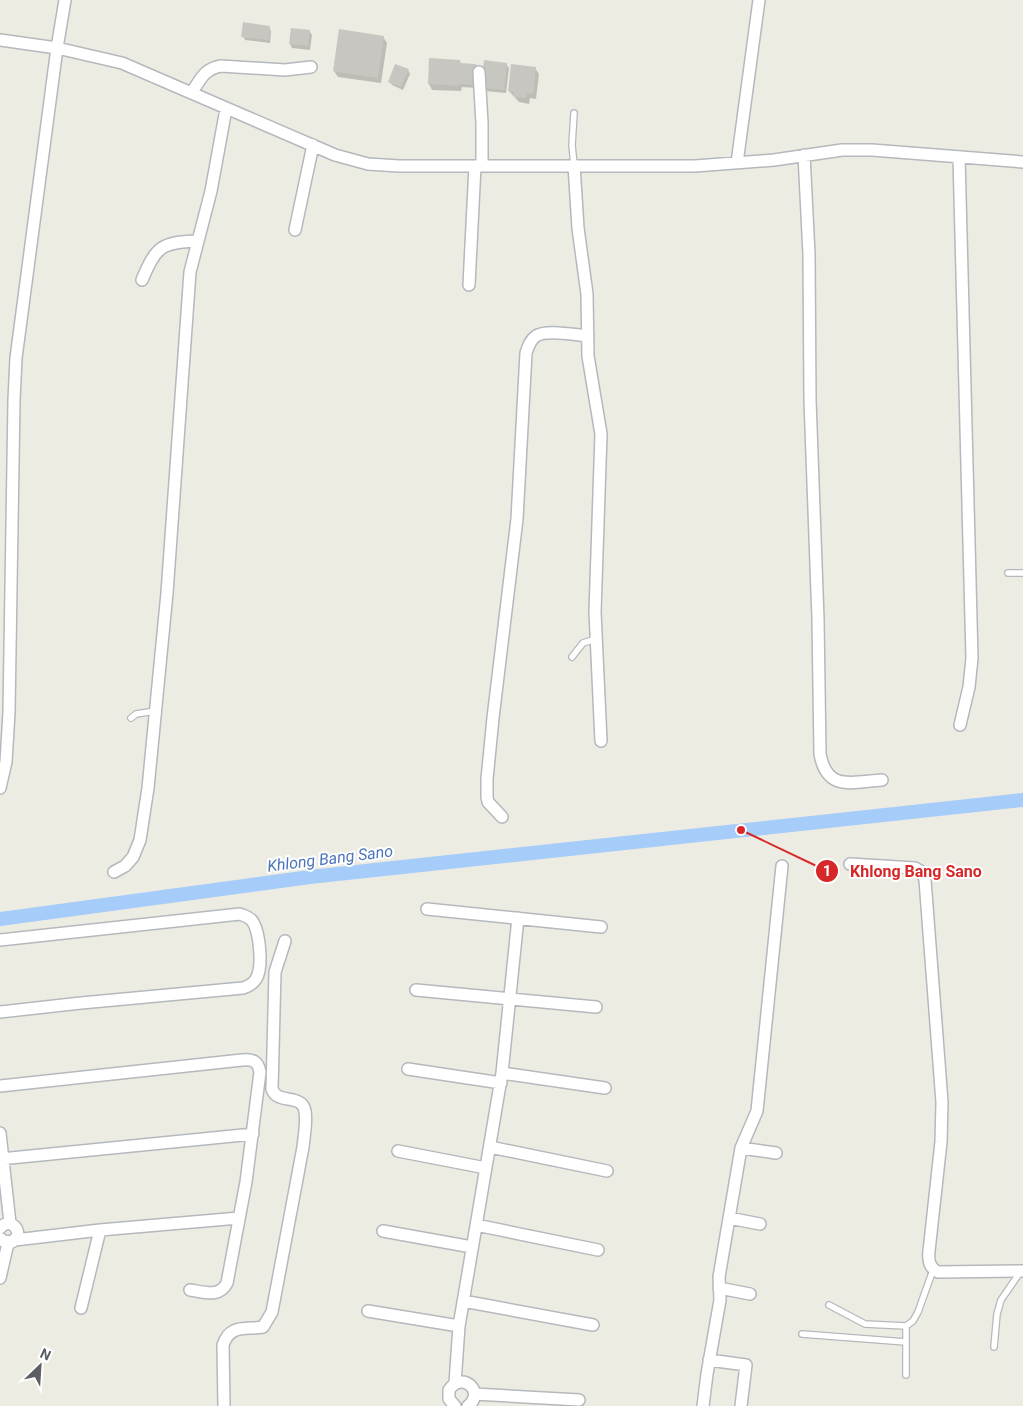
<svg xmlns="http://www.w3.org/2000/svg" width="1023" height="1406" font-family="Roboto,sans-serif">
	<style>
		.shadow { fill: #0003 }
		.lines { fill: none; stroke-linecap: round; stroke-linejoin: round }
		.canal { stroke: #a6ccf9; stroke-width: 14 }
		.building { fill: #c8c6c0 }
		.lane-casing { stroke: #b5b8bc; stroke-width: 8 }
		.street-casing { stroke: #b5b8bc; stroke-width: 14 }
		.lane { stroke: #fff; stroke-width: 5.5 }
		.street { stroke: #fff; stroke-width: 11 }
		.labels { text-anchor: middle; stroke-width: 4; stroke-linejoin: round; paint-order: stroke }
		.water-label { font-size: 16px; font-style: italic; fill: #4b75bb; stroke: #fff }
		.leader { fill: none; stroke: #d62828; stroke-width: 2 }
		.callout-dot { fill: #d62828; stroke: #fff; stroke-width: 2 }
		.mark-label { font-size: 15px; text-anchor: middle; font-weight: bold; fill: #fff }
		.callout-label { font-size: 16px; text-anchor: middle; font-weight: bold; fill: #d62828; stroke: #fff; stroke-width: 4; stroke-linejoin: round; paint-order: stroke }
	</style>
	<rect width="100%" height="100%" fill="#edece3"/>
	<path class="shadow" d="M269 27 271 31 270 43 245 40 243 36Z
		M310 32 312 35 310 50 292 48 290 44Z
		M383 37 387 43 381 83 338 77 334 71Z
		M460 61 461 64 476 65 478 68 477 88 462 87 461 91 432 90 429 84Z
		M485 62 506 64 509 68 506 93 485 91Z
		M535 68 539 74 536 99 530 98 529 104 519 102 509 91Z
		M408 70 410 74 403 90 392 85 390 82Z"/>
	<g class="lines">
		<path class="canal" d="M0 919 310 877 1023 800"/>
	</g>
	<path class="building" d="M243 22 270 26 269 40 241 37Z
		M291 28 310 30 308 46 289 44Z
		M339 29 384 36 378 78 333 71Z
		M429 58 460 60V63L476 64 475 85 459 84V86L428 84Z
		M484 60 507 63 504 90 481 88Z
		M395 64 409 69 401 87 388 82Z
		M511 64 536 67 533 94 527 93 526 98 514 97V92L508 91Z"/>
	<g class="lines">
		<defs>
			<path id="lane" d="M574 165 572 145 574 113
				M1008 573H1023
				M572 657 583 643 596 639
				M131 718 136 714 155 711
				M829 1305 865 1324 906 1326 913 1321 918 1312 933 1270
				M906 1326V1375
				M802 1334 906 1342
				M994 1347 997 1314 1001 1300 1021 1271"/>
			<path id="street" d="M0 40 57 48 122 63 335 155 368 164 399 166H695L774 160 842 150H872L1023 162
				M479 72 482 123V165
				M192 92C201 79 204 69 221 66L285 70 311 67
				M804 155 809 254 810 400 818 619 820 754C827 792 852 782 882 780
				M959 157 972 658 969 687 960 725
				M737 163 759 0
				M574 165 578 228 587 294 588 356 601 434 595 612 601 741
				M295 230 313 145
				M142 280C156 247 161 242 197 241
				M469 285 475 166
				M0 788 6 762 9 712 14 400 16 358 57 48 65 0
				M502 817 488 802 487 797V779L493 718 517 519 526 353C528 347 530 340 536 336 546 329 575 335 588 336
				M850 864 915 868 922 872 925 880 942 1102 941 1142 929 1251C928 1260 929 1268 938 1272L1023 1271
				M114 872 125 866 133 857 140 840 148 788 167 593 190 272 211 191 226 109
				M427 909 601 927
				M0 940 240 914C245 916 250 917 253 922 260 934 263 968 256 979 253 984 249 986 243 988L81 1003 0 1012
				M416 990 596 1007
				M408 1069 501 1083
				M502 1073 605 1088
				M0 1086 242 1060C253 1059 258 1061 260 1072L246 1182 227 1283C219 1298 205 1292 190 1290
				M0 1133 10 1223
				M490 1147 607 1171
				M741 1148 776 1153
				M398 1151 486 1168
				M0 1159 253 1134
				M729 1218 760 1224
				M476 1225 598 1250
				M0 1228C8 1219 18 1225 18 1236L12 1242 3 1241 0 1238
				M383 1231 472 1247
				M15 1240 100 1230 239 1218
				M0 1278 8 1243
				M719 1288 750 1294
				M463 1301 593 1325
				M81 1308 100 1230
				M368 1311 459 1326
				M709 1360 746 1365 741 1406
				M455 1383 459 1326 502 1073 518 918
				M475 1394 579 1400
				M224 1406 223 1345C230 1324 245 1330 263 1327L272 1312 303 1147C304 1136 307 1123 305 1111 302 1093 277 1105 272 1089L275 972 285 941
				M455 1406 449 1399V1390C462 1370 486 1392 468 1406
				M703 1406 707 1374 720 1300 719 1277 741 1148 757 1111 782 866"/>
		</defs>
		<use href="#lane" class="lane-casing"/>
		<use href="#street" class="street-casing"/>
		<use href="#lane" class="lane"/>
		<use href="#street" class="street"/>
	</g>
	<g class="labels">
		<g class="water-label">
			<text transform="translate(330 858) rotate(-7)" y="6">Khlong Bang Sano</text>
		</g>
	</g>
	<path class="leader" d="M741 830L827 871"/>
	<g class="callout-dot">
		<circle cx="741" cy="830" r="5"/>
		<circle cx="827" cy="871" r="12"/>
	</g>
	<g class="mark-label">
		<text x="827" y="876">1</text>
	</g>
	<g class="callout-label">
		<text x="916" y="877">Khlong Bang Sano</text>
	</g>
	<g transform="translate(40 1366) rotate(25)" stroke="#ffffff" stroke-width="4" paint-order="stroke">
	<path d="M0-4L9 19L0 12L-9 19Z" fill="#5b5e63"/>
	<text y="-8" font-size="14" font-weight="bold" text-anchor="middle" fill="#5b5e63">N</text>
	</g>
</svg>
